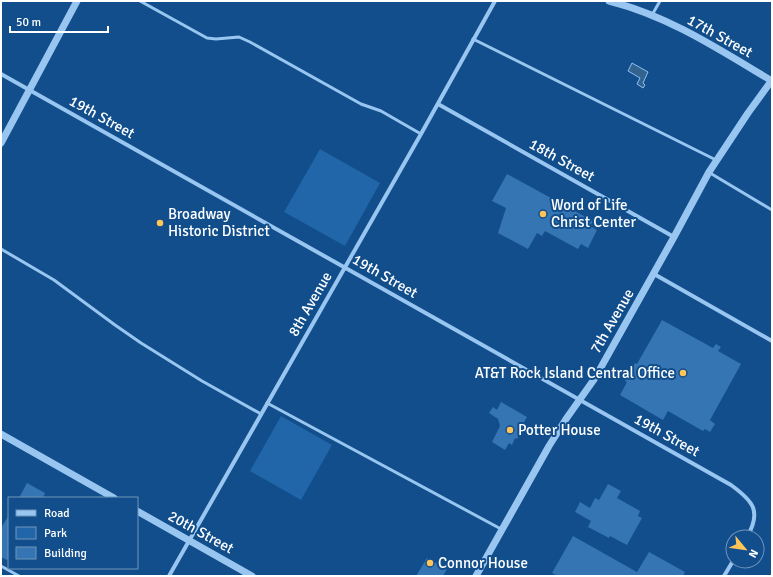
<svg xmlns="http://www.w3.org/2000/svg" width="773" height="577" font-family="Signika,sans-serif">
	<style>
		.green { fill: #2066a9 }
		.water { fill: #356390; stroke: #8ac2f5 }
		.building { fill: #3575b3 }
		.lines { fill: none; stroke-linecap: round; stroke-linejoin: round }
		.service { stroke: #98c6f1; stroke-width: 3 }
		.minor { stroke: #98c6f1; stroke-width: 4 }
		.tertiary { stroke: #98c6f1; stroke-width: 7 }
		.poi-dot { fill: #ffc559; stroke: #114e8b; stroke-width: 1.5 }
		.labels { text-anchor: middle; stroke-width: 4; stroke-linejoin: round; paint-order: stroke }
		.street-label { font-size: 15px; fill: #fff; stroke: #114e8b }
		.poi-label { font-size: 15px; fill: #fff; stroke: #114e8b; text-anchor: start }
	</style>
	<rect width="100%" height="100%" fill="#114e8b"/>
	<path class="green" d="M320 149 380 183 345 246 284 212Z
		M281 416 332 445 301 500 250 471Z"/>
	<path class="water" d="M632 63 648 72 643 83 645 85 643 88 637 84 640 78 628 71Z"/>
	<path class="building" d="M507 174 593 221 590 226 597 230 588 248 581 244 578 249 545 231 542 236 537 233 528 249 498 233 506 208 492 201Z
		M662 320 713 348 716 344 721 347 718 351 741 364 710 420 715 424 710 432 705 429 703 431 668 411 663 420 620 395 627 382 625 381 635 363 637 364Z
		M501 402 527 417 523 424 525 425 517 439 515 438 512 445 509 443 505 450 492 442 500 426 498 419 489 413 493 407 497 410Z
		M27 483 45 493 43 498H19Z
		M608 484 621 491 617 498 640 511 638 516 642 518 627 545 610 536 609 538 588 527 591 521 575 512 580 502 590 508 595 498 599 500Z
		M9 515V557L7 560 1 557V528Z
		M573 536 637 572 649 552 685 572 683 576H558L552 573Z
		M427 558 447 569 443 576H416Z"/>
	<g class="lines">
		<path class="service" d="M140 1 207 38 216 39 239 37 250 42 361 104 381 111 421 134
			M652 15 660 1
			M473 39 716 160
			M710 173 772 210
			M1 249 54 280 115 325 141 343 202 381 261 414
			M267 403 501 529
			M1 566 19 576"/>
		<path class="minor" d="M1 74 731 485C753 501 762 511 747 537
			M438 104 674 237
			M654 274 772 341
			M169 576 421 134 495 1
			M724 576 733 561"/>
		<path class="tertiary" d="M609 1C669 16 720 50 772 81
			M1 143 77 1
			M1 434 114 498
			M137 511 252 576
			M476 576 549 446 566 419 595 378 674 237 709 172 748 113 772 80"/>
	</g>
	<g class="poi-dot">
		<circle cx="543" cy="214" r="4"/>
		<circle cx="160" cy="223" r="4"/>
		<circle cx="683" cy="373" r="4"/>
		<circle cx="510" cy="430" r="4"/>
		<circle cx="430" cy="563" r="4"/>
	</g>
	<g class="labels">
		<g class="street-label">
			<text transform="translate(720 36) rotate(29)" y="5">17th Street</text>
			<text transform="translate(102 117) rotate(29)" y="5">19th Street</text>
			<text transform="translate(562 160) rotate(29)" y="5">18th Street</text>
			<text transform="translate(385 276) rotate(30)" y="5">19th Street</text>
			<text transform="translate(310 304) rotate(-60)" y="5">8th Avenue</text>
			<text transform="translate(612 321) rotate(-60)" y="5">7th Avenue</text>
			<text transform="translate(667 435) rotate(29)" y="5">19th Street</text>
			<text transform="translate(201 532) rotate(29)" y="5">20th Street</text>
		</g>
		<g class="poi-label">
			<text x="551" y="210">Word of Life<tspan x="551" dy="17">Christ Center</tspan></text>
			<text x="168" y="219">Broadway<tspan x="168" dy="17">Historic District</tspan></text>
			<text x="675" y="378" text-anchor="end">AT&amp;T Rock Island Central Office</text>
			<text x="518" y="435">Potter House</text>
			<text x="438" y="568">Connor House</text>
		</g>
	</g>
	<rect width="773" height="577" fill="none" stroke="#ffffff" stroke-width="4"/>
	<rect x="8" y="497" width="130" height="72" fill="#114e8b" stroke="#7095b9"/>
	<rect x="16" y="510" width="20" height="6" fill="#98c6f1" stroke="#7095b9"/>
	<text x="44" y="517" font-size="12" fill="#ffffff">Road</text>
	<rect x="16" y="527" width="20" height="12" fill="#2066a9" stroke="#7095b9"/>
	<text x="44" y="537" font-size="12" fill="#ffffff">Park</text>
	<rect x="16" y="547" width="20" height="12" fill="#3575b3" stroke="#7095b9"/>
	<text x="44" y="557" font-size="12" fill="#ffffff">Building</text>
	<g transform="translate(745 549) rotate(119)"><circle r="19" fill="#114e8b" stroke="#7095b9"/>
	<path d="M0-3L7 15L0 10L-7 15Z" fill="#ffc559"/>
	<text y="-6" font-size="11" font-weight="bold" text-anchor="middle" fill="#ffffff">N</text>
	</g>
	<path d="M10 26v6h98v-6" fill="none" stroke="#ffffff" stroke-width="2"/>
	<text x="16" y="26" font-size="12" fill="#ffffff" stroke="#114e8b" stroke-width="3" paint-order="stroke">50 m</text>
</svg>
